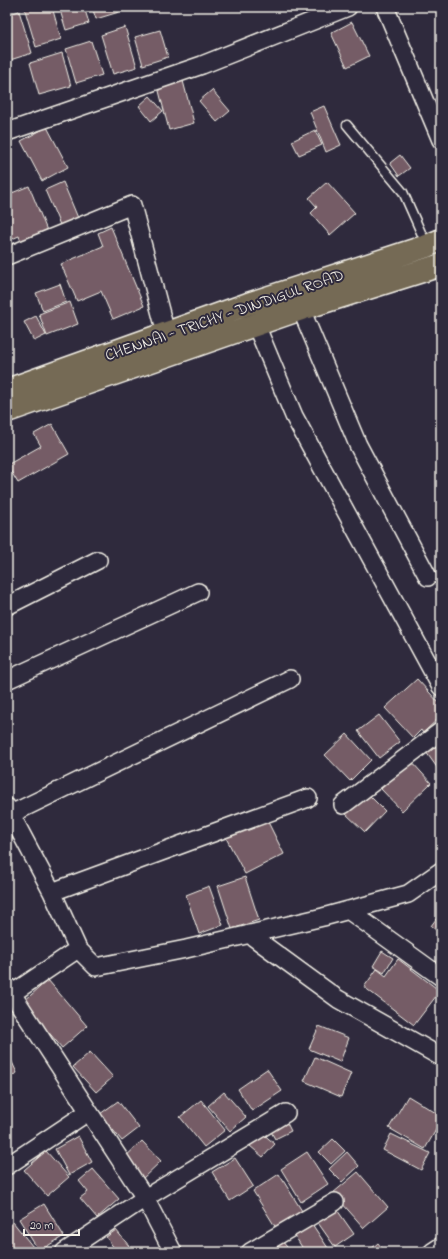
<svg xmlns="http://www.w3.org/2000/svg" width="448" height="1259" font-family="'Indie Flower',sans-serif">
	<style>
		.building { fill: #745c66; stroke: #f4f1e8 }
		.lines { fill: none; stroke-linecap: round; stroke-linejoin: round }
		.service-casing { stroke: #f4f1e8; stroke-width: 11 }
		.minor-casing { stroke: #f4f1e8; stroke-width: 20 }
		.trunk-casing { stroke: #f4f1e8; stroke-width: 25 }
		.service { stroke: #2f2a3d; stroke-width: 8 }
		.minor { stroke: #2f2a3d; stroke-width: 17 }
		.trunk { stroke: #756a55; stroke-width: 22 }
		.labels { text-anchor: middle; stroke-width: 4; stroke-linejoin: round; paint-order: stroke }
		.street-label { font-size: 16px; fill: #f4f1e8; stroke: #2f2a3d }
	</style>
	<rect width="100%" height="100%" fill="#2f2a3d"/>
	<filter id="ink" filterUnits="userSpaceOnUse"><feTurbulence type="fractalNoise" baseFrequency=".025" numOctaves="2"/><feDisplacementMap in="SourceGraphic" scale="8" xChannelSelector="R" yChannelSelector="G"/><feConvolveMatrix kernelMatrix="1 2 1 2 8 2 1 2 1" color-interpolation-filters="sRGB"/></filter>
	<g filter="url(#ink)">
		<path class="building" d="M24 7H52L61 39 36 47Z
			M59 7H84L89 23 66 30Z
			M92 7H118L119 12 96 19Z
			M19 11 32 53 7 61V15Z
			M352 22 369 56 347 67 331 33Z
			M125 27 137 67 113 74 101 35Z
			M160 30 168 57 143 65 135 37Z
			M91 41 102 75 76 83 66 49Z
			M62 53 71 86 39 95 30 63Z
			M183 81 194 123 169 130 158 87Z
			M212 90 230 111 217 122 199 101Z
			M150 96 163 111 151 121 139 106Z
			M324 106 341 145 326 152 310 112Z
			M47 127 68 167 42 181 21 141Z
			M315 130 322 145 299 155 292 141Z
			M400 155 410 168 399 176 390 163Z
			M63 182 78 218 60 225 45 190Z
			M327 182 355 213 330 235 311 213 317 207 309 198Z
			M29 186 48 233 22 244 19 236 7 241V211L9 209 7 195Z
			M111 227 144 306 113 319 101 291 77 301 61 264 103 246 98 233Z
			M60 284 66 302 43 311 36 293Z
			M70 302 78 324 47 336 39 314Z
			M36 316 46 335 34 341 24 322Z
			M52 424 69 454 18 483 7 465 41 446 34 434Z
			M417 679 441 705V716L423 733 421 730 413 738 385 708Z
			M379 715 400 742 379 758 358 731Z
			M347 734 371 760 350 781 325 755Z
			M441 741V773L426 752Z
			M411 761 431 783 402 811 381 789Z
			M366 792 385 811 365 832 345 813Z
			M265 816 284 854 245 874 225 836Z
			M245 877 259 920 232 929 218 886Z
			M209 886 223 925 199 934 186 895Z
			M439 915 441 917V934L431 926Z
			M382 951 393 958 384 973 373 966Z
			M398 959 440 991 414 1025 364 987 377 969 386 976Z
			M48 980 87 1026 62 1048 23 1002Z
			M319 1026 349 1038 340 1062 309 1049Z
			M7 1051 17 1073 7 1078Z
			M90 1052 113 1077 96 1092 73 1067Z
			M315 1057 351 1073 341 1097 304 1081Z
			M267 1069 282 1091 252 1111 238 1089Z
			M224 1092 246 1117 230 1131 208 1106Z
			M408 1096 441 1116V1121L425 1149 389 1128Z
			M201 1100 225 1130 204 1147 180 1117Z
			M118 1101 139 1128 122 1141 100 1114Z
			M285 1119 291 1131 275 1139 269 1128Z
			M262 1133 275 1144 263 1157 250 1146Z
			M391 1134 430 1153 421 1170 383 1150Z
			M78 1136 92 1162 69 1175 55 1149Z
			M333 1139 345 1151 331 1164 319 1152Z
			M142 1141 161 1161 141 1180 122 1160Z
			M46 1151 69 1177 47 1196 24 1170Z
			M307 1152 328 1184 301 1202 281 1169Z
			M347 1152 359 1166 342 1182 329 1169Z
			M235 1158 253 1186 230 1201 212 1172Z
			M93 1169 119 1199 97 1218 80 1198 88 1192 79 1181Z
			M358 1172 388 1207 364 1228 333 1193Z
			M279 1174 302 1211 276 1228 253 1191Z
			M44 1204 64 1236 39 1251 19 1219Z
			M335 1207 354 1234 335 1247 316 1220Z
			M13 1222 37 1252H7V1227Z
			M312 1224 328 1248 323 1252H305L295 1236Z
			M116 1230 134 1252H117L106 1237Z
			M282 1241 291 1252H268Z
			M378 1243 385 1252H374L371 1249Z"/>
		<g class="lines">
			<defs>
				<path id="service" d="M347 125 403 192 427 246"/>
				<path id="minor" d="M385 7 441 140
					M7 132 202 65 348 7
					M7 256 132 205 166 333
					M301 309 358 445 428 577
					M251 313 294 416 441 687
					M7 606 98 560
					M7 680 198 592
					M343 805 441 731
					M7 807 52 892 78 949 96 967 186 949 323 917 408 894 441 871
					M11 814 290 679
					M52 892 308 798
					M348 910 441 977
					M249 934 338 999 441 1057
					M7 986 145 1198 173 1252
					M7 997 78 949
					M7 1166 88 1112
					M64 1252 145 1198 286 1113
					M250 1252 335 1202
					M432 1252 441 1246"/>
				<path id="trunk" d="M7 390 248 304 427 246 441 240
					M7 411 301 309 441 265"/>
			</defs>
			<use href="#service" class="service-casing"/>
			<use href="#minor" class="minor-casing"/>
			<use href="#trunk" class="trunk-casing"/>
			<use href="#service" class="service"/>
			<use href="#minor" class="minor"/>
			<use href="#trunk" class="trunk"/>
		</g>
	</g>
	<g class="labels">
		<g class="street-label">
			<text transform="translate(224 314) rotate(-19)" y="6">CHENNAI - TRICHY - DINDIGUL ROAD</text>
		</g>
	</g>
	<rect width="448" height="1259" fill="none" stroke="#2f2a3d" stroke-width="24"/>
	<rect x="12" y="12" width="424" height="1235" fill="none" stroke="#f4f1e8" stroke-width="1.5" filter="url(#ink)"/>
	<path d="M24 1229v6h55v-6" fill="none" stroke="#f4f1e8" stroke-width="2"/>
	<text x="30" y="1229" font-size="12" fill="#f4f1e8" stroke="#2f2a3d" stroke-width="3" paint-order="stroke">20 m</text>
</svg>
